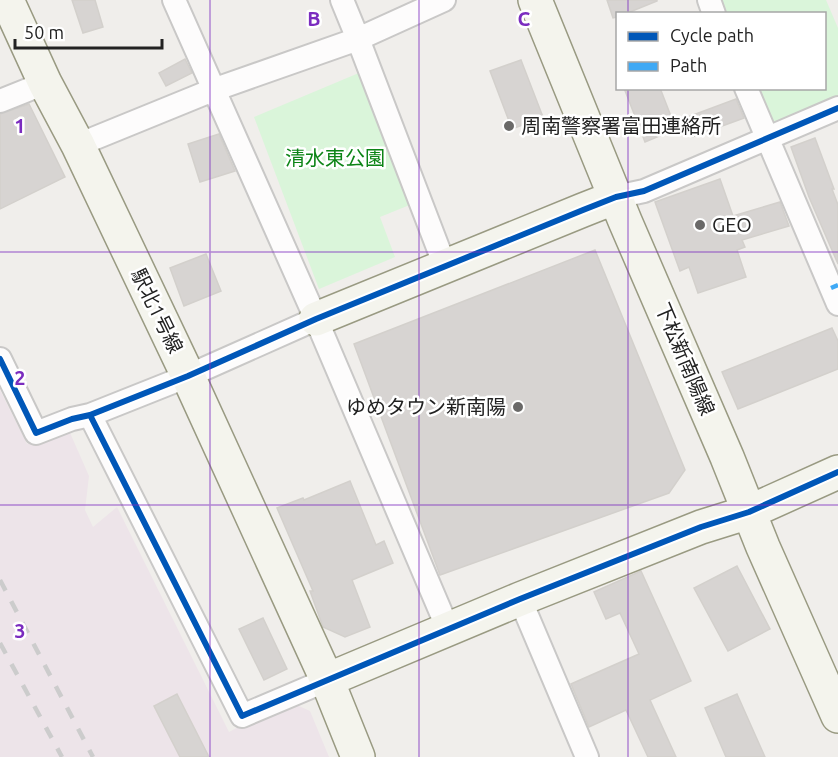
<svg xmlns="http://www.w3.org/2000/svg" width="838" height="757" font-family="Ubuntu,'Noto Sans JP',sans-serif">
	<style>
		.industrial { fill: #ede4e9 }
		.park { fill: #daf5da }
		.building { fill: #d7d4d2; stroke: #d3d0cc; stroke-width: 1.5 }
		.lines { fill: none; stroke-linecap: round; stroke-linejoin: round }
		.street-casing { stroke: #c9c8c7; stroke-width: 26 }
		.secondary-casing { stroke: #999a82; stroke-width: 36 }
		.street { stroke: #fdfcfc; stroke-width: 22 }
		.secondary { stroke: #f4f4ed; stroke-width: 33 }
		.rail { stroke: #ccc; stroke-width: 4.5; stroke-dasharray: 12 12; stroke-linecap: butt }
		.quiet { stroke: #3fa9f5; stroke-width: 4.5; stroke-dasharray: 9 4.5; stroke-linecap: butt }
		.cycleway-casing { stroke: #fff; stroke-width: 10 }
		.cycleway { stroke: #0057b8; stroke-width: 6 }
		.grid { fill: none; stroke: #7b2cbf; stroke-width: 1.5; stroke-opacity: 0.55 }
		.poi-dot { fill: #6a6968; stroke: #fff; stroke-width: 2 }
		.labels { text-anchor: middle; stroke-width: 5; stroke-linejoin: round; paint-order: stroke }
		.poi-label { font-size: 20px; fill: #222; stroke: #fff; text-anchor: start }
		.park-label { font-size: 20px; fill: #0c8416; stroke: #fff }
		.street-label { font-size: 20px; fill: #222; stroke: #fff }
		.grid-label { font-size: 20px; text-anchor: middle; font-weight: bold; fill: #7b2cbf; stroke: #fff; stroke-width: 5; stroke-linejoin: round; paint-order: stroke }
	</style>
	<rect width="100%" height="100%" fill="#f0eeeb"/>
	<path class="industrial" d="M0 390 27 444 67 426 89 476 85 510 93 527 117 507 229 732 288 701 310 711 329 757H0Z"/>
	<path class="park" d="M721 0H826L838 28V101L776 128 759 89 824 88V14L726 13Z
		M366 70 417 202 380 217 395 257 319 289 254 117Z"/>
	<path class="building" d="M72 0H95L103 27 83 33Z
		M607 0H657V1L625 14H618V17L613 18Z
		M185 59 192 73 166 86 159 73Z
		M521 60 543 117 512 129 490 71Z
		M624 88H660L676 129 645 142Z
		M736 99 744 118 692 137 685 118Z
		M29 104 65 177 0 209V114Z
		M219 134 235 171 200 182 188 144Z
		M815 138 834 189H832L838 205V264L809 197 791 147Z
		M720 179 733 216 780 202 789 226 742 240 745 247 737 250 746 277 698 293 689 267 680 271 655 202Z
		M595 250 685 470 669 493 440 575 354 344Z
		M206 254 221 291 184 306 170 268Z
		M832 328 838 341V369L738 409 722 372Z
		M350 481 376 545 384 541 393 563 352 580 370 627 345 637 323 627 310 591H313L277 508 303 498 304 500Z
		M737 566 770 629 728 651 694 588Z
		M641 571 691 681 650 700 676 757H648L626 710 589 727 571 684 639 654 620 613 606 619 594 592Z
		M263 618 287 669 264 680 239 629Z
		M177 694 209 757H180L154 706Z
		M737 694 765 757H726L705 708Z"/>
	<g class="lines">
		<defs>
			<path id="street" d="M174 0 316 319 448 629
				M342 0 358 39 445 266
				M709 0 714 14
				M746 88 838 304
				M0 101 45 83
				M78 145 213 90 358 39 444 0
				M616 197 644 191 838 108
				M0 359 36 433 72 419 90 415 188 376 316 319
				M90 415 242 716 327 680
				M520 599 587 757"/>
			<path id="secondary" d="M7 0 45 83 78 145 188 376 327 680 358 757
				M535 0 625 221 727 457 763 547 838 716
				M316 319 583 210 616 197
				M327 680 520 599 701 527 749 512 838 472"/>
		</defs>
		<use href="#street" class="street-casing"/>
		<use href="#secondary" class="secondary-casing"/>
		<use href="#street" class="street"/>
		<use href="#secondary" class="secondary"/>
		<path class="rail" d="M0 580 93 757
			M0 643 62 757"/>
		<path class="quiet" d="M831 288 838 285"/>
		<defs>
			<path id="cycleway" d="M0 359 36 433 72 419 90 415 188 376 316 319 583 210 616 197 644 191 838 108
				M90 415 242 716 520 599 701 527 749 512 838 472"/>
		</defs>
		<use href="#cycleway" class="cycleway-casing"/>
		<use href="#cycleway" class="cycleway"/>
	</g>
	<path class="grid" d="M210 0V757M419 0V757M628 0V14M628 88V757M0 252H838M0 505H838"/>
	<g class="poi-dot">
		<circle cx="509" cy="126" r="6"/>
		<circle cx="700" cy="225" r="6"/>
		<circle cx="518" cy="407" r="6"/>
	</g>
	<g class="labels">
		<g class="poi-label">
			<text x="521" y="133">周南警察署富田連絡所</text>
			<text x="712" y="232">GEO</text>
			<text x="506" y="414" text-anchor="end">ゆめタウン新南陽</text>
		</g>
		<g class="park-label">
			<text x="335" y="165">清水東公園</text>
		</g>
		<g class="street-label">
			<text transform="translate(157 311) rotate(64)" y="7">駅北1号線</text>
			<text transform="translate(685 359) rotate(67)" y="7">下松新南陽線</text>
		</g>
	</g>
	<g class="grid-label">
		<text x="314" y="26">B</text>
		<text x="524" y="26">C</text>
		<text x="20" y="133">1</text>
		<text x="20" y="385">2</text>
		<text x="20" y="638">3</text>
	</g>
	<rect x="616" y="12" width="210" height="78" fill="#ffffff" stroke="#a7a7a7" stroke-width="1.5"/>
	<rect x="628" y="32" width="30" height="9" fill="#0057b8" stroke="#a7a7a7" stroke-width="1.5"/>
	<text x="670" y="42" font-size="18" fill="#222222">Cycle path</text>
	<rect x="628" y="62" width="30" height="9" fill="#3fa9f5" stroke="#a7a7a7" stroke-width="1.5"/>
	<text x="670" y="72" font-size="18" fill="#222222">Path</text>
	<path d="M15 39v9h147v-9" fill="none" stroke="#222222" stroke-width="3"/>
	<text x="24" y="39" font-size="18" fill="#222222" stroke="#ffffff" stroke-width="4.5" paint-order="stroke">50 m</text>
</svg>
